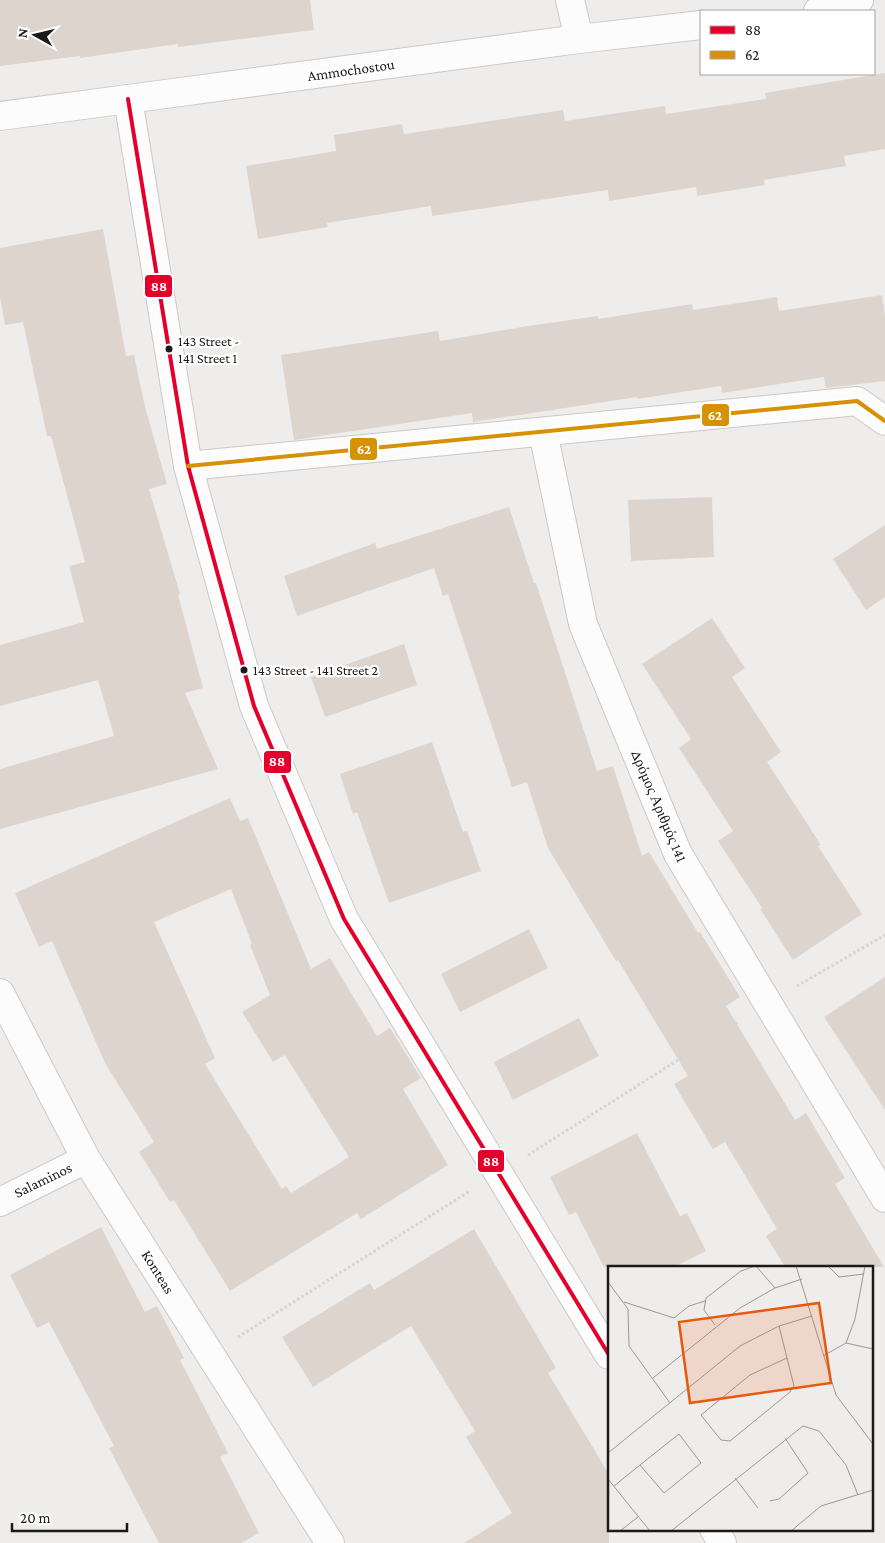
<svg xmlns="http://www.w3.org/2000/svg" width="885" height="1543" font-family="'Crimson Pro',serif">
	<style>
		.building { fill: #ded4ce; fill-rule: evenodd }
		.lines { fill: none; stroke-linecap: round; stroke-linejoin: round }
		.street-casing { stroke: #cac9c7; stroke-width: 30 }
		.secondary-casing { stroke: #cac9c7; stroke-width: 30 }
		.path { stroke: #d5d4d4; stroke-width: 3; stroke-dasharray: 2.5 2.5; stroke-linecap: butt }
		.street { stroke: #fdfcfc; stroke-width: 28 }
		.secondary { stroke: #fdfcfc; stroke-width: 28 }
		.bus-1-casing { stroke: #fff; stroke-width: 8 }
		.bus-2-casing { stroke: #fff; stroke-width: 8 }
		.bus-1 { stroke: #e4002b; stroke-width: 4 }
		.bus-2 { stroke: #d69104; stroke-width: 4 }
		.bus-dot { fill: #1c1a19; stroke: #fff; stroke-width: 2 }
		.labels { text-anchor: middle; stroke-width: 4.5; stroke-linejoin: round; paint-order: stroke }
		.bus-label { font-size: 14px; fill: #1c1a19; stroke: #fff; text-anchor: start }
		.street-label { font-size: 15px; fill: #1c1a19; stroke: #fff }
		.inset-road { fill: none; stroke: #9b9997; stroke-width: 1 }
		.view { fill: #e8590c; fill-opacity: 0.15; stroke: #e8590c; stroke-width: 2.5 }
		.inset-edge { fill: none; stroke: #1c1a19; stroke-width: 2.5 }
		.line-badge { stroke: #fff; stroke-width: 2 }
		.badge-label { font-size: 14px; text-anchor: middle; font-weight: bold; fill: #fff }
	</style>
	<rect width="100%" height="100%" fill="#efedeb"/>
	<path class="building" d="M0 0H310L314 30 178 47V44L80 58V56L0 66Z
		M885 73V149L844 156 846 166 764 180 765 185 697 196 696 187 609 201 608 190 432 216 431 206 327 223 328 227 258 239 246 166 336 151 334 135 402 124 404 134 563 110 565 121 665 106 666 114 766 99 765 93Z
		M103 229 126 356 134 355 145 407 167 484 149 489 180 594 178 595 203 688 185 693 218 769 0 829V769L114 736 98 680 0 706V645L84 622 69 566 85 562 51 436H47L23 322 5 325 0 297V248Z
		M882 295 885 316V381L826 388 824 377 722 393 721 386 637 399V397L473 422 472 413 294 440 281 355 438 331 440 341 528 326 598 316V319L692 304 693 310 777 297 779 311Z
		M712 497 714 557 631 561 628 500Z
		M509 507 534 583H536L597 771 613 766 642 856 649 852 698 933 700 932 740 997 726 1006 795 1120 806 1113 845 1178 835 1184 884 1267H785L766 1236 777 1229 725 1142 713 1149 674 1084 688 1076 618 960 616 961 548 848 527 782 512 787 448 594 443 596 434 568 297 616 284 576 375 543 377 549Z
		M885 525V597L866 610 833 559Z
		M712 618 745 668 732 677 781 752 767 762 821 845 818 846 862 914 793 960 760 909 762 908 718 841 733 831 679 748 691 739 642 664Z
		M404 644 417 685 325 717 311 677Z
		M432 742 463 832 467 831 481 871 389 903 357 812 353 814 340 774Z
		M230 798 240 821 248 818 311 969 330 958 377 1036 390 1028 421 1078 403 1089 448 1165 361 1219 357 1213 230 1291 174 1200 170 1202 139 1152 154 1142 105 1063 52 941 39 947 15 893ZM231 889 252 944 250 945 270 995 242 1012 273 1062 285 1055 349 1157 291 1193 286 1186 282 1189 205 1064 215 1058 154 922Z
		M529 929 548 968 460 1012 441 974Z
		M885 977V1110L824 1017Z
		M579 1018 599 1056 513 1100 494 1062Z
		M637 1133 680 1216 687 1213 706 1251 674 1267H604L576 1212 569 1215 550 1177Z
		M101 1227 145 1312 157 1306 184 1358 180 1360 228 1453 220 1457 259 1533 241 1543H159L109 1448 114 1446 49 1322 37 1328 10 1275Z
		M474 1229 556 1368 548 1373 609 1474V1543H464L512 1513 466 1437 475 1431 411 1326 313 1387 282 1337 370 1283 374 1290Z"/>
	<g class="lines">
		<defs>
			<path id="street" d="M570 0 579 39
				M0 116 128 99
				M543 432 583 624 678 854 885 1198
				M188 466 857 401 885 421
				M0 993 86 1159 330 1543
				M0 1202 86 1159"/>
			<path id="secondary" d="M818 11 859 0
				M609 1355 344 919 254 706 188 466 128 99 579 39 701 25
				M714 1529 722 1543"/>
		</defs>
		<use href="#street" class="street-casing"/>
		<use href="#secondary" class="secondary-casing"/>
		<path class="path" d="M797 986 885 935
			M528 1155 738 1022
			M238 1337 470 1191"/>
		<use href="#street" class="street"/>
		<use href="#secondary" class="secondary"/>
		<defs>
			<path id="bus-1" d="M128 99 188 466 254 706 344 919 609 1355"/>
			<path id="bus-2" d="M188 466 857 401 885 421"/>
		</defs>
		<use href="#bus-1" class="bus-1-casing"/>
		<use href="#bus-2" class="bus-2-casing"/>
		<use href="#bus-1" class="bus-1"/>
		<use href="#bus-2" class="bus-2"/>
	</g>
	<g class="bus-dot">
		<circle cx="169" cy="349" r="4.5"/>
		<circle cx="244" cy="670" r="4.5"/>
	</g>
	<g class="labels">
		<g class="bus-label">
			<text x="178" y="346">143 Street -<tspan x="178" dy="17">141 Street 1</tspan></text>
			<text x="253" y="675">143 Street - 141 Street 2</text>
		</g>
		<g class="street-label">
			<text transform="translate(351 70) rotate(-8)" y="5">Ammochostou</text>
			<text transform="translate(659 806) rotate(67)" y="5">Δρόμος Αριθμός 141</text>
			<text transform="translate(43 1180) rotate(-26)" y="5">Salaminos</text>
			<text transform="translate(158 1272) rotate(58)" y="5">Konteas</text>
		</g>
	</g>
	<g transform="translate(608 1266)">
		<rect width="265" height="265" fill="#efedeb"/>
		<path class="inset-road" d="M148 0 167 22M188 0 228 129 265 178M220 0 231 11 256 8M0 16 20 43 21 80 62 137M16 36 66 52 81 40 97 35M107 59 96 44 98 32 133 5 147 0M171 60 186 120 182 126 122 175 113 174 93 149 142 109 179 92M238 77 265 83M215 90 238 77 247 53 257 0M45 112 132 42 167 22 194 13M0 187 132 80 171 60 204 50M127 212 150 242M0 213 42 265M6 220 32 199 71 168 93 197 56 227 32 199M162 235 171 233 200 207 177 172M12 265 30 251M63 265 195 160 211 165 238 199 250 229M183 265 213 240 265 224"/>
		<path class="view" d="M211 37 223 117 82 137 71 56Z"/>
		<rect width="265" height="265" class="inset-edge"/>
	</g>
	<g class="line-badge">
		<rect x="144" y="274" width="29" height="24" rx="5" fill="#e4002b"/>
		<rect x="701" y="403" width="29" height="24" rx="5" fill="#d69104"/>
		<rect x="349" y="437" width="29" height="24" rx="5" fill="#d69104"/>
		<rect x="263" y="750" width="29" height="24" rx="5" fill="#e4002b"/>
		<rect x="477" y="1149" width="28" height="24" rx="5" fill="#e4002b"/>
	</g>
	<g class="badge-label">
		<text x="159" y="291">88</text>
		<text x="715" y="420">62</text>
		<text x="364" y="454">62</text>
		<text x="277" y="766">88</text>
		<text x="491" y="1166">88</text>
	</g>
	<rect x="700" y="10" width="175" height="65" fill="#ffffff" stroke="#a4a3a3"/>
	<rect x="710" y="26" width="25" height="8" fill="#e4002b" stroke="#a4a3a3"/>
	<text x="745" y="35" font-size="15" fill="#1c1a19">88</text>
	<rect x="710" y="51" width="25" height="8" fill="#d69104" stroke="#a4a3a3"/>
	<text x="745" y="60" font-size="15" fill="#1c1a19">62</text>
	<g transform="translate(35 35) rotate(278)" stroke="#ffffff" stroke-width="4" paint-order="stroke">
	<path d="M0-4L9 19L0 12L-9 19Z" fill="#1c1a19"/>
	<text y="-8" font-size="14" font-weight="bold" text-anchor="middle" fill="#1c1a19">N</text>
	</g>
	<path d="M12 1523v8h115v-8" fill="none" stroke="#1c1a19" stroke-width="2.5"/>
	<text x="20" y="1523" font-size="15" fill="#1c1a19" stroke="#ffffff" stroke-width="4" paint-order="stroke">20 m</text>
</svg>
